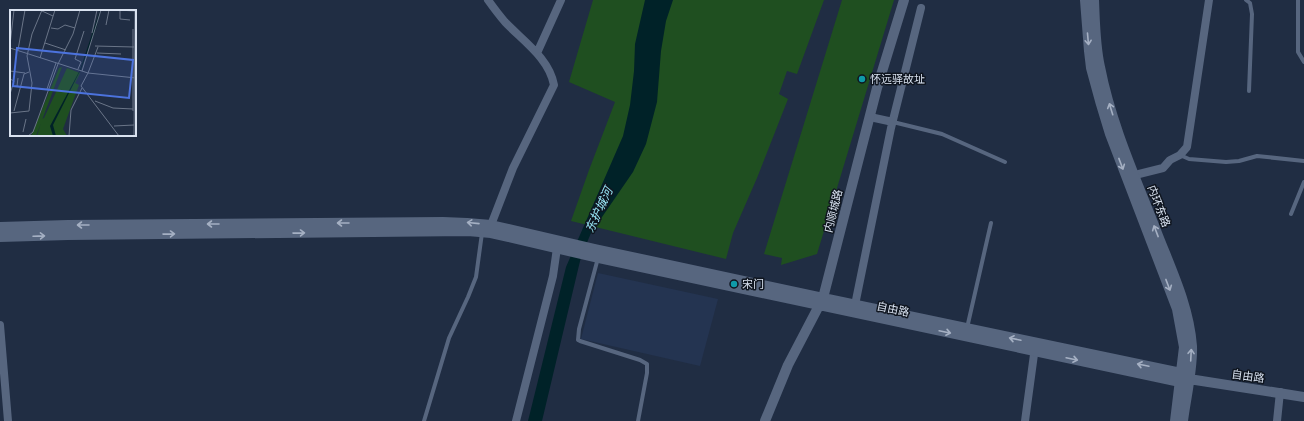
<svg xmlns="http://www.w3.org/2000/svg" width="1304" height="421" font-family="'Archivo Narrow','Noto Sans SC',sans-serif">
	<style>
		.built { fill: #243451 }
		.green { fill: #1f4f20 }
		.water { fill: #002228 }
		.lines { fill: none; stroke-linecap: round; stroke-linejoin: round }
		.service { stroke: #57667f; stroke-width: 4 }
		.minor { stroke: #57667f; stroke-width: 8 }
		.tertiary { stroke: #57667f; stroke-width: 10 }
		.oneway { stroke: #a5b0c3 }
		.culture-dot { fill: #0f9aa8; stroke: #0f151f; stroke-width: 1.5 }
		.labels { text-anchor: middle; stroke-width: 3; stroke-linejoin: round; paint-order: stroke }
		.poi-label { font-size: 11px; fill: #d9e2f0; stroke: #0f151f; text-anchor: start }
		.street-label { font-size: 11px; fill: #d9e2f0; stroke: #0f151f }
		.water-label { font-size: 12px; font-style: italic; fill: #99e8f8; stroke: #0f151f }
		.inset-road { fill: none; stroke: #6a7588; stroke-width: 1 }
		.view { fill: #4c73de; fill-opacity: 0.15; stroke: #4c73de; stroke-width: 2 }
		.inset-edge { fill: none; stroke: #d9e2f0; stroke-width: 2 }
	</style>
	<rect width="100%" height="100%" fill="#202d43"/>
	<path class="built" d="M598 273 718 299 700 366 581 339Z"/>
	<path class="green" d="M593 0H824L797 74 787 71 779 94 788 99 757 178 733 233 726 259 571 221 589 170 615 102 569 82Z
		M842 0H894L817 254 781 265 782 258 764 254Z"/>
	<path class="water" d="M645 0H673L666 21 661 51 657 102 646 144 633 172 591 233 581 257 542 421H528L566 267 623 136 630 105 634 71 635 44Z"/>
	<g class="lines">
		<path class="service" d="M1246 0 1250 3 1252 14 1249 91
			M1298 0V52L1304 62
			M893 122 942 134 1005 162
			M1180 155 1189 159 1226 162 1239 161 1257 156 1304 161
			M1291 214 1304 182
			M598 258 579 329 578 340 580 341 640 360 647 364V373L638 421
			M967 328 991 223
			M424 421 449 338 468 297 476 277 482 233"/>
		<path class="minor" d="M488 0C493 7 499 15 505 22 523 41 549 58 554 85L513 168 491 225
			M537 53 561 0
			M870 117 893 122
			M1135 175 1163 168 1170 160 1180 155 1187 147 1209 0
			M855 305 891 128 921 8
			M0 325 8 421
			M516 421 553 276 557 248
			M1025 421 1035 347
			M1277 421 1280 392"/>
		<path class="tertiary" d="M1085 0 1089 51 1091 68 1100 101 1110 134 1177 309 1184 347 1175 421
			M1094 0C1095 22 1095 45 1100 67 1111 124 1136 179 1157 233 1171 269 1189 306 1192 346 1193 369 1186 397 1183 421
			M0 227 68 225 443 222 467 223 491 225 595 249 823 298 1181 373 1189 379 1304 397
			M0 237 68 235 468 231 491 233 509 237 598 258 1180 382 1189 379
			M765 421 788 365 823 298 877 88 904 0"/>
	</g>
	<defs><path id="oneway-shaft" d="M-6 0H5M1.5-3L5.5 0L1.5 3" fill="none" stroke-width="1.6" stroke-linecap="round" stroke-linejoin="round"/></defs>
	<g class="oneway">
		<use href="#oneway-shaft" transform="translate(1088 39) rotate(85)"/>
		<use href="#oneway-shaft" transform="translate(1111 109) rotate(-107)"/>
		<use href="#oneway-shaft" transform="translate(1121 164) rotate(69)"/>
		<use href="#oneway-shaft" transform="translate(343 223) rotate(180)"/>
		<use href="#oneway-shaft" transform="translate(473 223) rotate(-174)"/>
		<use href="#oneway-shaft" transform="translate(213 224) rotate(180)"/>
		<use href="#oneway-shaft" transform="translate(83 225) rotate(180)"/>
		<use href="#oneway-shaft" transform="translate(1156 231) rotate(-111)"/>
		<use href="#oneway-shaft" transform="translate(299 233) rotate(-1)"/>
		<use href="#oneway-shaft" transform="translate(169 234) rotate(-1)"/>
		<use href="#oneway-shaft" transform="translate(39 236) rotate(-2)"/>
		<use href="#oneway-shaft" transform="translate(1168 285) rotate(69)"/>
		<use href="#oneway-shaft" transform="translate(945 332) rotate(12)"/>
		<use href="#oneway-shaft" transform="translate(1015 339) rotate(-168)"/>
		<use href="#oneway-shaft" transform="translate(1191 355) rotate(-87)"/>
		<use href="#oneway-shaft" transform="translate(1072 359) rotate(12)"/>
		<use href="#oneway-shaft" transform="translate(1143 365) rotate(-168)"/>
	</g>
	<g class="culture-dot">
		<circle cx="862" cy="79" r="4"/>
		<circle cx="734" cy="284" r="4"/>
	</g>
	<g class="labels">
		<g class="poi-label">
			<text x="870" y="83">怀远驿故址</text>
			<text x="742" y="288">宋门</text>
		</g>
		<g class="street-label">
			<text transform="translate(1159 206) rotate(69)" y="4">内环东路</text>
			<text transform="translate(833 211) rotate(-76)" y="4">内顺城路</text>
			<text transform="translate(893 309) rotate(12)" y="4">自由路</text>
			<text transform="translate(1248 376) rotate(8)" y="4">自由路</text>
		</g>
		<g class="water-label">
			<text transform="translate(599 210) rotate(-65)" y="4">东护城河</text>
		</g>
	</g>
	<g transform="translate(10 10)">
		<rect width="126" height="126" fill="#202d43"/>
		<path d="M52 57 26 126H21L49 58ZM57 58 70 63 65 73 69 75 53 119 57 126H27L32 109 34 108Z" fill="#1f4f20"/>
		<path d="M90 0 87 16 71 59 43 115 46 126H43L40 116 70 60Z" fill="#002228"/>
		<path class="inset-road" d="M108 0 125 1M110 0V9L120 10M32 1 43 6M96 15 99 0M41 18 48 19 55 15 65 18M82 23 87 0M35 33 56 40M0 35 4 0M85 36 124 37M0 38 78 63 126 68M8 40 15 0M87 43 111 44M30 48 45 0M68 59 71 52 65 49 74 21M0 61 15 63M72 61 91 0M78 63 71 76 109 126M78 63 88 37M8 68 7 76 11 77M0 69 4 71 0 84M37 79 46 53M85 91 103 98 123 99M126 94V114M4 101 14 64 19 62M123 101V19M0 103 19 101 22 73 17 46 22 24 32 0M104 116 124 115M13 122 16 109M18 126 23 122 48 54 63 24 70 0M59 126 61 100 72 78M124 126 125 0"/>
		<path class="view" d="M7 38 123 50 119 88 3 76Z"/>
		<rect width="126" height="126" class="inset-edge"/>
	</g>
</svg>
